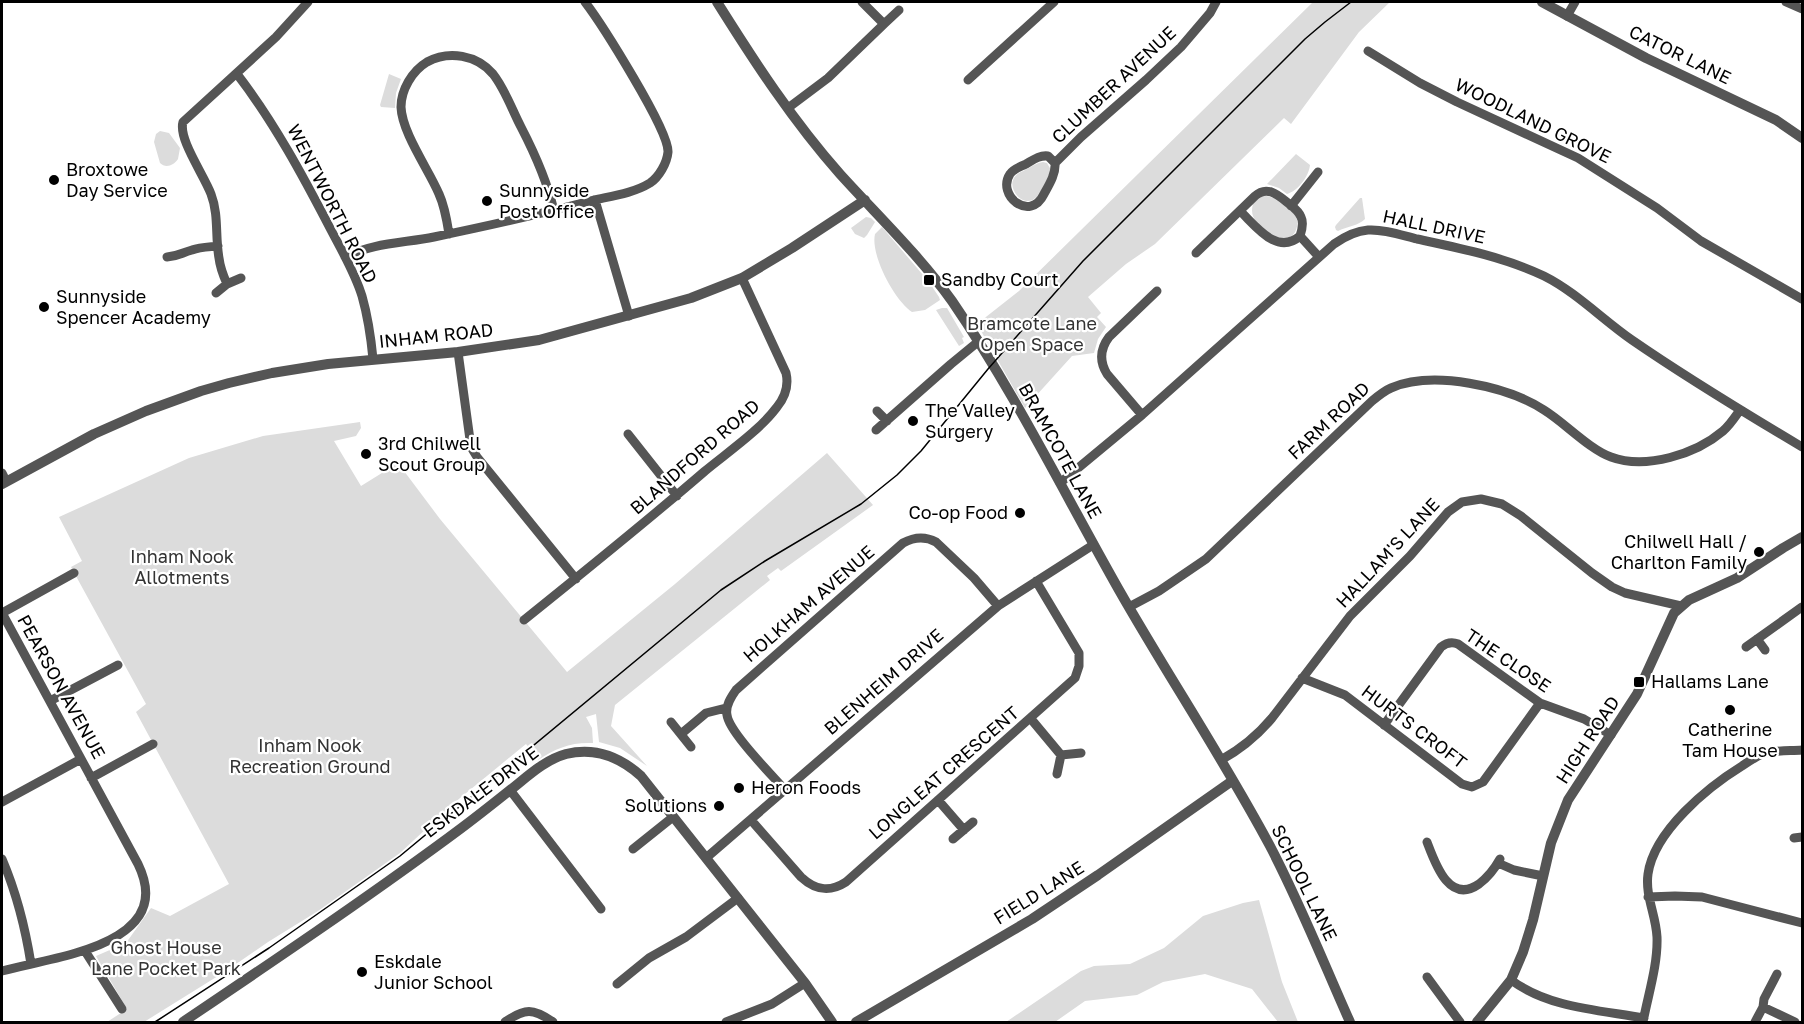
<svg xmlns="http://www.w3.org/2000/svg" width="1804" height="1024" font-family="'Golos Text',sans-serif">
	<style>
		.green { fill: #dcdcdc }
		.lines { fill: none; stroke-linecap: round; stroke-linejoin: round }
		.minor { stroke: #555; stroke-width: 9 }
		.tertiary { stroke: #555; stroke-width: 10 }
		.tram { stroke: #000; stroke-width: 1.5 }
		.poi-dot { fill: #000; stroke: #fff; stroke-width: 2 }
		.labels { text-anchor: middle; stroke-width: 4.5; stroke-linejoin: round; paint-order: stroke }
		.street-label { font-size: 18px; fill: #000; stroke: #fff }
		.poi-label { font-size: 18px; fill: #000; stroke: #fff; text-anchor: start }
		.park-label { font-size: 18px; fill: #333; stroke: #fff }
	</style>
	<rect width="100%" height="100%" fill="#fff"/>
	<path class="green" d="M1313 2H1390L1359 32 1291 124 1284 118 1155 244 1126 264 1088 297 1101 313 1097 317 1106 327 1098 339 1094 353 1072 356 1025 408 977 324 1019 291Z
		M389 74 401 79 396 93 395 108 381 107 380 105Z
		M160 131 169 133 180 148 178 159C174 165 166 169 160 163L154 142 156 134Z
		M1296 154 1310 165C1309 176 1298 191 1287 194L1279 188 1267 184Z
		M1043 162 1047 163 1051 170C1047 179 1042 194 1034 199 1023 207 1007 189 1014 178 1016 174 1021 172 1025 170 1031 167 1036 163 1043 162Z
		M1263 195 1277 199 1296 216C1301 230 1291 244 1275 238 1274 238 1269 233 1268 232 1258 224 1249 218 1253 204Z
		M1360 198H1362L1365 219C1360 225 1346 227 1338 231L1336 230 1335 227 1336 225Z
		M866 217 871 218 875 222 867 235 864 238 855 234 851 228Z
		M882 227 929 282 939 297 940 300 925 310 912 312C895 301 870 255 875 234Z
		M942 308H947L964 337 962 338 964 343 959 346 936 310Z
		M360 422 361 428 356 436 334 441 361 486 398 463 440 519 567 672 675 584 827 453 873 505 781 571 778 568 767 576 770 580 615 705 611 726 647 766 620 748 599 742 596 714 586 717 592 728 593 743C571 742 556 748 538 760L526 744 454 803 400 853 318 911 268 942 226 971 144 1022H107L127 1009 96 956 126 943 151 908 170 916 229 884 136 712 146 704 71 567 82 561 59 517 189 458 263 436Z
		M1259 900 1282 982 1298 1022H1278L1252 989 1205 974 1163 982 1137 995 1085 1001 1055 1022H1006L1081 971 1094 966 1130 964 1164 948 1203 916 1243 903Z"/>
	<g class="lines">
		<path class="minor" d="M1786 2 1802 9
			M1567 16 1575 2
			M884 24 899 10
			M1368 51 1420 83 1457 102 1578 158 1657 208 1701 241 1802 299
			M237 74C274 122 303 176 331 230 342 251 355 273 362 296 368 317 371 338 373 359
			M968 80 1054 2
			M788 108 828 78 884 24 862 2
			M1055 163 1048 156C1039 155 1033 160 1026 164 1020 167 1013 169 1010 174 996 195 1030 223 1044 194 1049 185 1056 174 1055 163L1081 137 1146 80 1181 47 1210 13 1216 2
			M595 200 629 316
			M1291 206 1318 172
			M1240 211C1256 226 1277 256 1300 236L1319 257
			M449 234C447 221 445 207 439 194 429 170 402 133 401 107 401 90 412 71 427 62 449 50 477 55 493 74 505 89 512 110 521 127 535 154 547 180 554 211
			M1196 253 1255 196C1267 185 1278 195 1288 203 1293 207 1299 211 1301 217 1304 223 1302 230 1300 236
			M167 257C179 256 181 253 192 250 200 247 209 247 218 246
			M345 257C372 243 404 243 434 237 487 226 541 214 594 200 612 196 634 193 650 183 659 177 667 163 668 152 669 130 601 23 585 2
			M227 284C223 275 220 267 219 258 215 236 219 215 211 194 204 175 178 139 183 122L276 37 308 2
			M216 293 227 284 241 278
			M458 352 471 447 477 457 576 579
			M877 411 887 421
			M1142 415 1107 374C1099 361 1100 349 1109 337L1157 291
			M876 430 951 364 979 341
			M628 434 677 496
			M2 473 6 481
			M1060 483 1142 415 1334 244C1344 237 1355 231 1368 230 1384 229 1401 235 1417 239 1459 248 1504 257 1544 276 1576 292 1603 320 1632 340 1687 378 1745 413 1802 447
			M1129 607 1159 591 1206 559 1372 401C1378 396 1384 391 1391 388 1433 370 1507 386 1544 410 1565 423 1589 449 1611 457 1646 470 1696 454 1723 431 1730 425 1735 417 1740 410
			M2 613 138 864C178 946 51 957 2 971
			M2 613 74 573
			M524 620C585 571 646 522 705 471 728 452 759 431 777 407 785 397 789 386 786 373L742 278
			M1757 639 1765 650
			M1746 647 1802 607
			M1302 678 1345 695 1462 784 1472 787 1483 782 1540 703
			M50 701 118 665
			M1031 719 1061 755
			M671 722 691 747
			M1384 725 1441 647C1446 643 1451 641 1458 644L1540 703 1584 719 1611 735
			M681 734 706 713 726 708
			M1221 760C1241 749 1257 736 1272 718L1350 616 1410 556 1448 512 1462 502 1481 499 1502 504 1521 516 1592 573 1612 587 1625 593 1681 606
			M1057 774 1061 755 1081 753
			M91 778 153 744
			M510 790 601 909
			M785 790C772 775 729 732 727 715 725 706 731 697 736 690L903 543C914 537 925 536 936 542L974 578 998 606
			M938 800 964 830
			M2 802 81 759
			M751 820 801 877C815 890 829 893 846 882L1075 678 1079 666V653L1036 581
			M1794 838 1802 837
			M953 839 973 822
			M1427 842C1435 863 1449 905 1479 884 1487 878 1495 868 1500 859
			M633 849 673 817
			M706 858 998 606 1093 545
			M2 859C17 894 25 926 31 964
			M1498 863 1514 870 1543 876
			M1648 897 1675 896 1702 897 1802 923
			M85 951 122 1009
			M1427 977 1460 1022
			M1511 980C1549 1008 1599 1010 1644 1018
			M617 984 649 958 686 937 738 898
			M1763 1007 1764 999 1777 974
			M505 1022C525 1008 533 1008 553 1022
			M726 1022 772 1004 805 983
			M1643 1022C1648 995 1658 965 1657 937 1656 915 1645 896 1648 874 1654 831 1708 787 1742 766 1748 762 1755 757 1762 754 1774 750 1789 751 1802 750
			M1755 1022 1763 1007 1795 1022"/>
		<path class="tertiary" d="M717 2C754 61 793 121 840 174 878 216 919 255 952 301 1015 393 1064 493 1119 590 1168 676 1223 758 1270 846 1300 903 1324 964 1350 1022
			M1542 2 1646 58 1776 120 1802 138
			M2 484 94 434 146 411 201 391 229 383 272 373 328 364 458 352 539 340 691 298 742 278 792 248 865 200
			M183 1022C272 962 361 902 448 838 469 823 489 807 509 791 527 777 544 760 566 754 595 747 620 757 641 776L805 983 832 1022
			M856 1022 1032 919 1098 875 1232 781
			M1477 1022 1511 980 1523 952 1533 920 1551 843 1568 800 1637 694 1674 613 1689 600 1737 578 1783 548 1802 537"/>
		<path class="tram" d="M155 1022 269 948 400 856 721 590 765 561 861 504 897 475 921 451 988 369 1083 261 1305 39 1325 22 1351 2"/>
	</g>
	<g class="poi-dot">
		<circle cx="54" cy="180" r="6"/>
		<circle cx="487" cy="201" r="6"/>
		<rect x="923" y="274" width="12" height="12" rx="3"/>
		<circle cx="44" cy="307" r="6"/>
		<circle cx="913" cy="421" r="6"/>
		<circle cx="366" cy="454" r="6"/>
		<circle cx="1020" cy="513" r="6"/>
		<circle cx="1759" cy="552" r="6"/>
		<rect x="1633" y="676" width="12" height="12" rx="3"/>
		<circle cx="1730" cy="710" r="6"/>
		<circle cx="739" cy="788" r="6"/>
		<circle cx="719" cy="806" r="6"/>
		<circle cx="362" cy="972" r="6"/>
	</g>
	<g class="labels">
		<g class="street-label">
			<text transform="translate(1680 55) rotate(26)" y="6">CATOR LANE</text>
			<text transform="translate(1114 85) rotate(-43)" y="6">CLUMBER AVENUE</text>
			<text transform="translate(1533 121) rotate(26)" y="6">WOODLAND GROVE</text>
			<text transform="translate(332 204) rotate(63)" y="6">WENTWORTH ROAD</text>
			<text transform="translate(1434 227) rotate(12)" y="6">HALL DRIVE</text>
			<text transform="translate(436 336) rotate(-6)" y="6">INHAM ROAD</text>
			<text transform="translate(1329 421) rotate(-43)" y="6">FARM ROAD</text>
			<text transform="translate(1060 451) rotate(61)" y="6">BRAMCOTE LANE</text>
			<text transform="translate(695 457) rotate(-41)" y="6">BLANDFORD ROAD</text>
			<text transform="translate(1388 553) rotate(-47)" y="6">HALLAM'S LANE</text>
			<text transform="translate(809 604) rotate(-41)" y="6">HOLKHAM AVENUE</text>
			<text transform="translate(1508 661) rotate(34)" y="6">THE CLOSE</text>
			<text transform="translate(884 682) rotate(-41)" y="6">BLENHEIM DRIVE</text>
			<text transform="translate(61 687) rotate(61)" y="6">PEARSON AVENUE</text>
			<text transform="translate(1414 727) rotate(37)" y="6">HURTS CROFT</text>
			<text transform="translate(1588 740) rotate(-57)" y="6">HIGH ROAD</text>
			<text transform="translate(944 773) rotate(-41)" y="6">LONGLEAT CRESCENT</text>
			<text transform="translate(481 792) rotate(-37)" y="6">ESKDALE DRIVE</text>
			<text transform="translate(1304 883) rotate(64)" y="6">SCHOOL LANE</text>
			<text transform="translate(1039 893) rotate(-32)" y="6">FIELD LANE</text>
		</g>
		<g class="poi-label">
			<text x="66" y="176">Broxtowe<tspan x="66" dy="21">Day Service</tspan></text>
			<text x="499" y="197">Sunnyside<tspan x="499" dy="21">Post Office</tspan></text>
			<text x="941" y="286">Sandby Court</text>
			<text x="56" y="303">Sunnyside<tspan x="56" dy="21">Spencer Academy</tspan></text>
			<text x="925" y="417">The Valley<tspan x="925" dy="21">Surgery</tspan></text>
			<text x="378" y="450">3rd Chilwell<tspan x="378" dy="21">Scout Group</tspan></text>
			<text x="1008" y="519" text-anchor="end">Co-op Food</text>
			<text x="1747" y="548" text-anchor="end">Chilwell Hall /<tspan x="1747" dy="21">Charlton Family</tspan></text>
			<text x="1651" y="688">Hallams Lane</text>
			<text x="1730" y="736" text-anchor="middle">Catherine<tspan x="1730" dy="21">Tam House</tspan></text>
			<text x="751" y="794">Heron Foods</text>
			<text x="707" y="812" text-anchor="end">Solutions</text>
			<text x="374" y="968">Eskdale<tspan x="374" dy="21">Junior School</tspan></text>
		</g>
		<g class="park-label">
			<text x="1032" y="330">Bramcote Lane<tspan x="1032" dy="21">Open Space</tspan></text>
			<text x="182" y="563">Inham Nook<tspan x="182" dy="21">Allotments</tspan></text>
			<text x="310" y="752">Inham Nook<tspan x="310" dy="21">Recreation Ground</tspan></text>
			<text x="166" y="954">Ghost House<tspan x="166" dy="21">Lane Pocket Park</tspan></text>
		</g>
	</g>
	<rect width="1804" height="1024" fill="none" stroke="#000000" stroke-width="6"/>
</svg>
